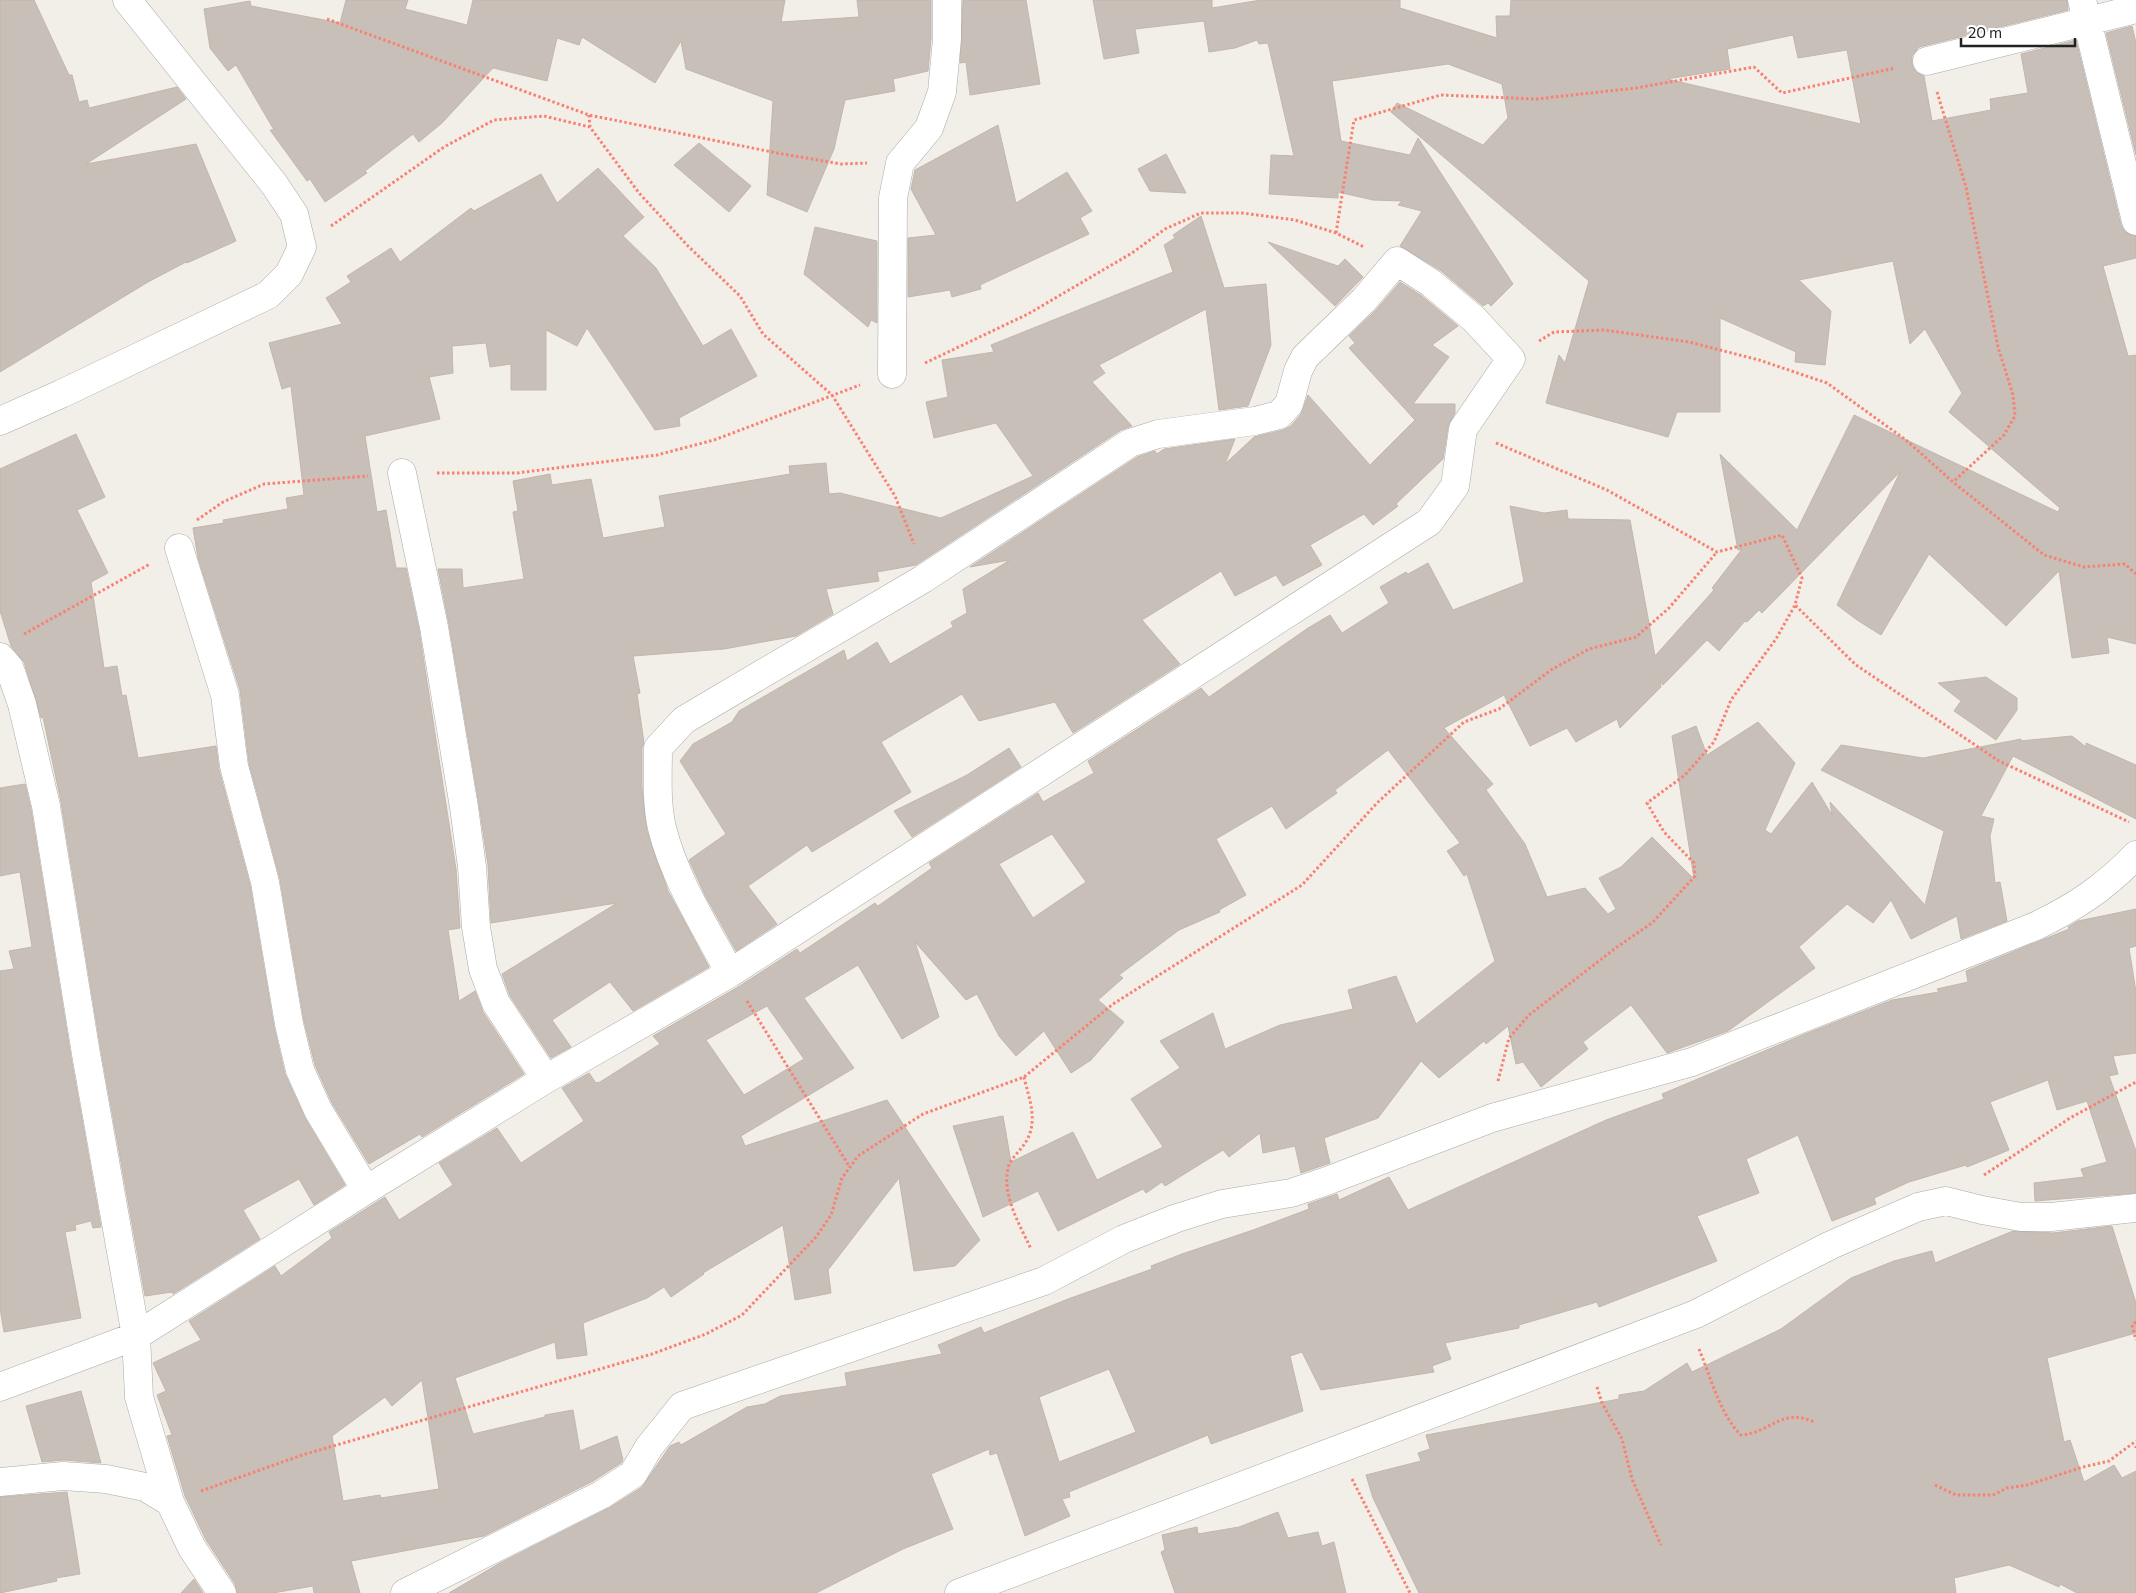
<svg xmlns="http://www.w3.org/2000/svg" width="2136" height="1593" font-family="Commissioner,sans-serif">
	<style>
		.building { fill: #c7bfb8; stroke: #c4b6ab; fill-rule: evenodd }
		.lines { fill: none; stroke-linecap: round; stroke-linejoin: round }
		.minor-casing { stroke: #a9a9a9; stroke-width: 29 }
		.path { stroke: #fa8072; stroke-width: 3; stroke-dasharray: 2.5 2.5; stroke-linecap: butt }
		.minor { stroke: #fff; stroke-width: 28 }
	</style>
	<rect width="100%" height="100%" fill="#f2efe9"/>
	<path class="building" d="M0 0H34L69 75H72L79 102 87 100 89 108 177 87 186 99 86 164 196 144 236 241 187 263 186 262 148 282 0 372Z
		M346 0H408L405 9 467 25 473 0H785L781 22 859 17 857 0H931V38L928 71 893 79 895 91 845 100 834 149 807 212 767 195 773 101 686 69 681 41 655 83 582 37 579 45 557 38 547 81 493 68 442 123 419 142 413 134 365 171 367 173 325 202 310 179 307 181 270 130H274L236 65 228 71 210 48 204 9 250 1 251 6 340 23Z
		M963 0H1026L1040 84 970 95 966 62 960 63Z
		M1093 0H1212V8L1261 0H1400V8L1497 38 1496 16H1510L1511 0H2067L2068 10 1919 47 1912 56V64L1916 72 1924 76 1932 121 1991 110 1990 99 2028 93 2021 54 2076 40 2121 225 2125 232 2136 236V258L2103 266 2128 356 2136 355V644L2107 637 2109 653 2072 658 2059 571 2006 626 1929 554 1881 635 1857 620 1837 605 1900 472 1762 613 1759 610 1747 622 1745 621 1719 651 1707 640 1663 685 1660 682 1661 687 1620 728 1617 719 1576 742 1567 728 1530 746 1504 695 1444 728 1493 784 1486 790 1525 844 1547 897 1585 888 1608 914 1616 909 1599 878 1621 867 1652 837 1694 879 1672 736 1696 726 1707 755 1758 722 1795 763 1765 830 1771 834 1812 782 1832 815 1830 802 1925 905 1944 831 1821 770 1841 745 1923 758 2021 739 2020 741 2072 736 2086 747V743L2136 765V819L2013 756 1981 816 1994 819 1990 836 1995 883 2000 882 2007 921 1961 939 1957 916 1911 939 1891 900 1873 923 1847 904 1799 947 1815 968 1728 1031 1667 1053 1631 1005 1583 1042 1588 1049 1541 1087 1523 1062 1516 1064 1508 1026 1486 1044 1484 1041 1439 1078 1421 1061 1378 1118 1324 1138 1330 1163 1301 1173 1295 1146 1263 1153 1260 1133 1229 1157 1223 1150 1165 1186 1162 1182 1146 1193 1143 1189 1058 1231 1038 1191 983 1217 953 1126 1003 1116 1011 1162 1073 1132 1097 1180 1163 1147 1131 1099 1180 1068 1160 1041 1213 1013 1225 1049 1280 1025 1353 1009 1348 990 1396 976 1416 1024 1495 961 1467 874 1464 876 1447 851 1460 843 1388 750 1335 790 1337 793 1286 829 1272 806 1216 839 1246 895 1219 910 1220 912 1179 930 1119 975 1123 978 1098 1000 1124 1022 1091 1060 1071 1073 1044 1031 1016 1056 999 1036 977 994 966 1000 915 942 939 1017 902 1039 858 965 804 998 854 1068 741 1136 745 1146 887 1100 980 1240 955 1266 914 1271 899 1178 828 1270 831 1293 795 1300 783 1225 703 1273 704 1274 671 1297 664 1287 647 1298 583 1323 587 1355 557 1359 555 1342 455 1378 473 1434 545 1417V1415L573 1410 580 1451 617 1436 623 1460 621 1463 593 1481 484 1536 351 1561 360 1593H314L313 1586 273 1593H237L235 1584 206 1540 185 1496 167 1436 172 1435 157 1395 166 1391 153 1363 201 1340 189 1321 275 1266 281 1276 332 1238 329 1232 385 1197 399 1220 453 1185 439 1163 497 1128 521 1163 584 1121 562 1088 589 1073 596 1083 600 1082 660 1044 653 1036 738 987 797 949 800 953 875 903 878 906 932 868 929 863 1038 793 1043 802 1094 773 1088 761 1201 688 1209 697 1308 628 1330 615 1342 633 1389 603 1380 587 1406 572 1408 574 1428 563 1453 610 1524 582 1510 506 1544 513 1567 510 1568 519 1630 520 1655 656 1714 590 1712 588 1742 549 1738 550 1720 454 1797 530 1854 415 2058 512 2060 508 1949 412 1962 393 1925 329 1910 344 1893 261 1799 280 1831 311 1825 365 1795 362 1796 352 1720 318V412H1677L1668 437 1546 403 1559 355 1565 363 1589 281 1391 112 1397 103 1483 145 1508 118 1502 84 1448 64 1332 81 1341 141 1410 155 1418 138 1513 284 1491 306 1488 303 1483 306 1440 270 1400 246 1422 211 1398 205 1402 201 1373 200 1338 192V198L1269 194 1271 155 1294 156 1268 43 1259 44 1257 40 1235 48 1209 52 1204 21 1135 29 1139 53 1104 59ZM1793 35 1798 58 1847 50 1861 124 1667 79 1730 69 1727 49ZM1052 834 1086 882 1033 918 999 864ZM767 1006 804 1059 744 1095 706 1040ZM422 1380 439 1489 381 1498 380 1495 343 1501 332 1436 385 1397 392 1406Z
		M2132 26 2136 43V155L2106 33Z
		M998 125 1016 203 1067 172 1092 211 1080 218 1089 234 980 285 981 289 952 297 950 290 908 297V238L936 235 911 189 915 170Z
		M699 143 751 186 729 212 674 165Z
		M1166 154 1186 193 1150 191 1138 169Z
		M598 168 644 217 623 236 656 268 703 346 731 329 757 376 679 418 680 426 655 430 587 328 577 346 546 330V390H511V364L490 367 486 343 452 346 453 373 429 377 440 419 365 436 377 512 386 510 396 568H406L419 630 456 869 460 928 448 930 459 1001 475 991 483 1012 524 1074 422 1137 420 1134 369 1164 332 1103 315 1065 304 1021 280 879 249 763 240 690 198 558 193 528 224 523 223 520 288 509 286 498 304 495 291 386 282 389 269 343 342 324 326 298 351 282 347 276 391 248 400 262 471 208 474 211 541 174 557 203Z
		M1201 216 1224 288 1266 284 1271 345 1248 406 1219 410 1206 309 1099 365 1105 373 1092 382 1132 426 1121 430 916 565 877 572 879 581 826 589 833 614 796 636 724 649 633 656 640 693 637 694 644 743 642 748V788L647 831 668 891 709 967 633 1011 610 982 552 1020 571 1047 551 1058 510 996 502 974 617 903 491 923 488 865 479 805 449 624 438 569H462L463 588 524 579 513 512 518 511 513 481 550 474 552 485 591 479 603 538 665 527 659 496 790 474 789 466 826 463 829 494 840 493 941 518 1033 476 996 423 934 438 926 402 948 397 942 360 994 352 991 345 1173 272 1164 245 1175 238 1173 235Z
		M815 227 877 241V323L871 320 868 327 804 274Z
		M1268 242 1338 266 1345 259 1363 277 1335 306Z
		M1400 282 1422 296 1458 326 1432 345 1449 357 1413 404H1455V413L1448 427 1443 459 1396 504 1398 506 1373 525 1364 514 1310 545 1322 565 1283 586 1276 575 1235 596 1221 571 1142 620 1180 664 1073 733 1055 702 979 721 962 694 881 742 911 792 812 852 807 845 748 886 777 924 736 951 705 895 689 860 726 834 680 761 693 744 732 722 739 711 844 650 847 661 877 642 890 664 953 627 951 622 967 613 963 589 1010 560 970 567 1137 457 1155 451 1157 454 1164 449 1235 439 1225 464 1254 437 1283 430 1291 426 1301 414 1308 395 1370 465 1415 420 1349 348 1355 343 1349 336 1375 311Z
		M76 434 105 497 77 510 108 573 91 582 104 668 117 666 122 696 126 695 138 758 216 746 219 770 250 885 274 1027 285 1074 305 1118 345 1185 314 1205 299 1179 243 1210 260 1239 173 1294 172 1292 145 1296 101 1051 61 802 43 717 41 718 24 662 11 646 0 611V469Z
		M1986 677 2017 698V710L1996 740 1954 711 1961 701 1938 683Z
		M1009 748 1021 767 912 837 894 811 967 775Z
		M25 784 31 809 71 1057 101 1227 93 1228 91 1221 75 1225 76 1230 65 1232 81 1318 4 1332 0 1308V971L14 969 9 951 32 947 20 872 0 876V788Z
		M2136 909V946L2129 948 2136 992V1053L2113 1056 2118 1074 2109 1076 2136 1151V1193L2035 1201 2034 1183 2084 1177 2081 1169 2107 1162 2087 1101 2057 1110 2048 1080 1990 1102 2009 1150 1967 1167 1966 1165 1909 1182 1874 1198 1876 1204 1832 1221 1798 1135 1746 1159 1759 1193 1697 1216 1717 1261 1599 1307 1597 1302 1519 1325V1328L1445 1343 1451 1359 1432 1366 1434 1372 1321 1390 1302 1352 1290 1356 1303 1411 1211 1444 1208 1435 1069 1492 1070 1497 1062 1499 1070 1516 1025 1536 997 1453 990 1455 989 1449 931 1474 953 1529 903 1549 816 1593H449L500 1563 609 1508 642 1487 670 1446 679 1442 681 1445 747 1407 765 1404 780 1396 847 1386 845 1373 942 1354 938 1345 981 1327 984 1333 1068 1299 1152 1269 1151 1266 1182 1254 1253 1230 1309 1209 1308 1204 1337 1194 1339 1200 1389 1177 1408 1210 1606 1120 1664 1099 1662 1094 1805 1034 1892 1000 1939 992 1937 989 1968 982 1966 971 2069 929 2068 927 2078 921ZM1109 1369 1136 1432 1059 1462 1039 1397Z
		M2112 1226 2136 1303V1333L2047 1358 2064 1442 2070 1440 2084 1482 2114 1465 2122 1478 2136 1471V1593H2077L2060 1584 2059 1587 2009 1565 1954 1578 1956 1593H1419L1373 1498 1366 1475 1421 1461 1418 1453 1430 1449 1426 1435 1619 1399V1395L1644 1391 1687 1363 1692 1372 1781 1329 1851 1278 1894 1261 1932 1251 1935 1263 2013 1231 2053 1233Z
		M81 1391 101 1463 64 1460 42 1462 26 1406Z
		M67 1492 80 1574 56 1578 57 1581 0 1593V1497Z
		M1278 1512 1288 1538 1318 1532 1322 1546 1334 1542 1346 1593H1175L1161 1552 1165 1550 1162 1535 1197 1527 1198 1534 1239 1527Z
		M194 1579 203 1593H181Z"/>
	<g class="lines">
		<defs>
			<path id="minor" d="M2082 0 2136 221
				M1927 61 2136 9
				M892 374 893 198 900 163 929 128 942 92 947 39V0
				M0 421 61 394 268 295 289 274 302 247 294 214 274 184 127 0
				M402 473 434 627 464 807 472 867 476 927 483 969 496 1003 546 1079
				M179 548 225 695 234 766 265 882 289 1024 300 1070 318 1110 366 1190
				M0 657 9 667 22 704 46 806 86 1054 136 1336 139 1397 170 1502 192 1548 222 1593
				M0 1387 136 1336 366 1190 546 1079 730 973 1429 522 1455 486 1463 429 1511 359 1474 319 1431 283 1397 261 1364 300 1305 357 1298 371 1289 404 1279 415 1255 421 1158 434 1130 443 923 579 684 720 658 748C658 774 656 803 662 828 675 880 705 926 730 973
				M0 1482 63 1476 106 1479 145 1487 170 1502
				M405 1593 601 1495 633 1474 649 1447 682 1406 1044 1281 1124 1239 1177 1218 1222 1204 1291 1193 1324 1182 1492 1118 1692 1062 2036 926C2077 906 2104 888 2136 855
				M959 1593 1696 1314 1831 1245 1918 1207 1946 1201 1982 1210 2021 1217H2051L2136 1208"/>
		</defs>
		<use href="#minor" class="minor-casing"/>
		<path class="path" d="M327 19 589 115 777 153 841 164 867 163
			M1937 92 1966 187 1998 347 2013 395 2015 416 2004 435 1953 482
			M589 115 590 127
			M331 226 444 147 494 120 544 116 590 127 639 193 687 245 740 296 763 334 832 395 895 496 914 544
			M1336 233 1354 120 1441 95 1536 99 1636 88 1754 67 1782 93 1895 68
			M1539 341 1554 332 1604 330 1689 342 1759 360 1827 383 1906 440 1953 482 2044 555 2084 567 2125 564 2136 574
			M925 363 1028 314 1132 253 1165 229 1201 213H1242L1295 220 1336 233 1364 247
			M1496 443 1607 490 1717 552 1782 535 1802 578 1795 605 1856 665 1999 761 2129 822
			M437 473H517L657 455 714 440 860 385
			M197 520 223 502 264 484 368 476
			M24 634 150 564
			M747 1001 849 1166
			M1024 1077C1029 1099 1038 1119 1027 1140 1022 1149 1013 1156 1009 1165 1000 1193 1020 1225 1031 1249
			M1498 1081 1509 1038 1529 1015 1617 947 1652 923 1695 876 1694 863 1664 832 1647 803 1685 775 1714 742 1731 700 1776 639 1795 605
			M1984 1175 2070 1118 2136 1082
			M2136 1322 2132 1325 2136 1340
			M1699 1349C1710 1375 1720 1415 1741 1435 1770 1433 1782 1407 1814 1422
			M1597 1387 1602 1403 1622 1439 1632 1479 1661 1545
			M2136 1446V1448
			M1352 1479 1410 1593
			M1935 1485 1956 1495H1993L2007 1488 2027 1485 2083 1467 2109 1461 2136 1441
			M201 1491 302 1455 652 1354 706 1334 742 1315 816 1237 831 1215 842 1178 858 1156 923 1114 1024 1077 1113 1004 1302 885 1377 803 1464 722 1499 709 1551 670 1589 649 1636 637 1669 608 1717 552"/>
		<use href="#minor" class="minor"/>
	</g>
	<path d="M1961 38v8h114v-8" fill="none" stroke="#222222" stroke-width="2.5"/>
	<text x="1968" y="38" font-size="15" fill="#222222" stroke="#ffffff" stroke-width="4" paint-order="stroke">20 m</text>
</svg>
